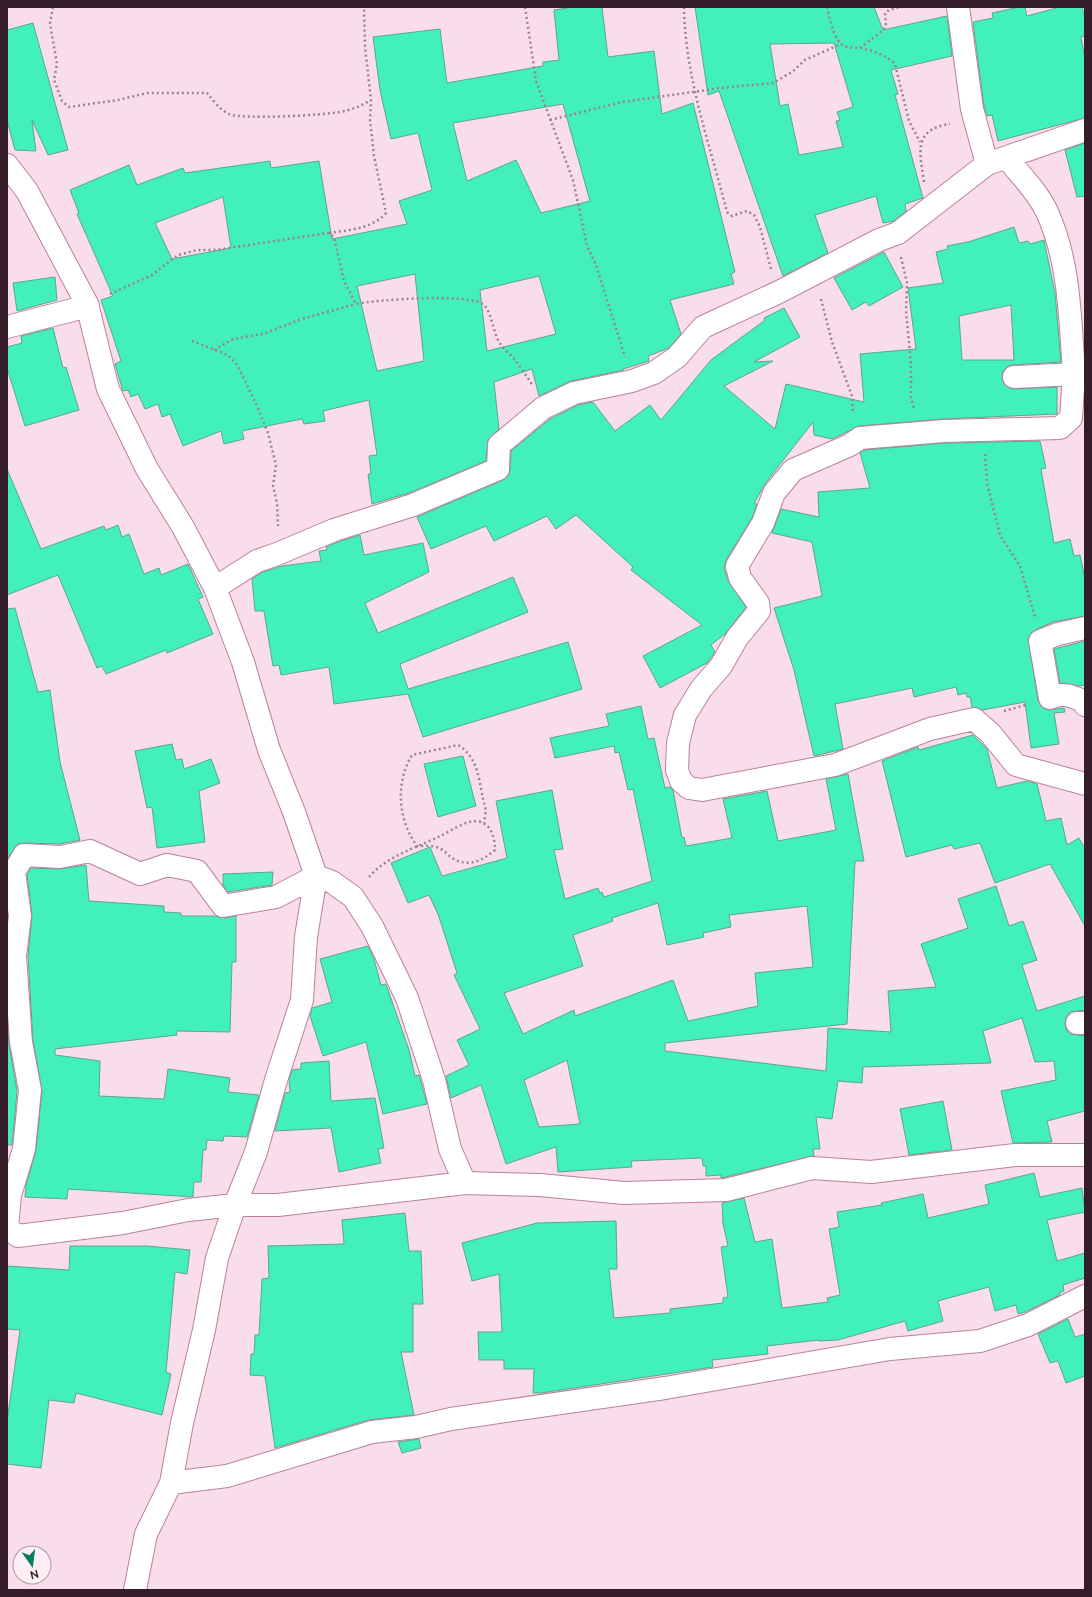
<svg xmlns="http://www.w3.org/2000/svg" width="1092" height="1597" font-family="Raleway,sans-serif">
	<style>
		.building { fill: #41f0ba; stroke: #5ca78b; fill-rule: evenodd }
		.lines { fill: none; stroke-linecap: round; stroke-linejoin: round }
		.street-casing { stroke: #bd7f9f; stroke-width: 24 }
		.path { stroke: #9c828f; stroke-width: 2.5; stroke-dasharray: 2 3; stroke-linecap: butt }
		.street { stroke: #fff; stroke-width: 22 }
	</style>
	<rect width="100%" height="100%" fill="#f9ddea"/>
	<path class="building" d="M574 7H602L608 57 654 51 662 114 693 103 735 272 731 274 734 284 670 300 681 334 669 348 648 356 649 361 623 369 624 370 571 381 539 396 532 369 494 382 499 429 488 440 486 461 409 493 372 504 368 474H371L369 456 377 455 369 400 323 411 325 421 304 424 302 419 242 431 244 439 224 444 221 431 183 446 170 414 162 417 158 404 145 409 138 394 131 397 128 390 123 391 115 364 121 361 101 300 113 296 77 214 79 213 70 190 129 165 137 185 183 168 185 173 270 161 271 168 319 161 332 239 407 224 399 201 432 190 418 133 391 139 380 90 373 37 440 29 447 83 543 66V62L559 60 554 10ZM563 104 590 201 541 213 516 160 467 181 453 123ZM223 197 231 248 172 259 155 223ZM415 274 424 361 377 371 357 286ZM539 276 556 334 487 351 480 290Z
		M695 7H874L883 30 947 16 952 56 891 70 898 94 895 95 923 198 905 204 906 211 894 221 883 223 876 196 815 215 828 253 783 276 719 91 708 95ZM834 43 853 107 837 112 840 120 836 121 843 147 799 155 788 104 780 106 770 44Z
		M1020 7H1025L1027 16 1060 7H1082L1085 18V36L1081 37 1085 59V118L998 141 992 115 987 116 984 106 973 22 993 18 992 13Z
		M33 23 68 150 48 155 32 120 36 151 15 150 7 120V30Z
		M1085 143V196L1077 197 1065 150Z
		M1014 227 1019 243 1028 241 1030 244 1044 240 1055 293 1061 362 1013 365 1008 366 1003 371 1002 378 1004 384 1009 388 1014 389 1057 387V414L943 419 859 426 832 439 814 435 813 422 764 485 754 504H757L752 518 726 560 724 568 728 581 746 607 726 633 711 645 715 652 707 663 660 688 643 656 702 625 631 570 633 567 576 515 556 529 547 516 494 541 486 526 431 549 417 517 503 480 508 476 510 470 511 451 550 419 578 405 593 402 615 431 650 405 661 420 711 360 765 320 764 318 784 308 800 337 754 362 773 361 724 386 775 429 786 384 864 402 860 354 916 349 908 288 943 283 936 252 948 249 947 246 968 242ZM1011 305 1014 360H962L959 316Z
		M884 252 903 287 869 306 866 302 852 310 834 278Z
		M55 277 57 300 17 311 13 283Z
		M53 328 63 368 66 367 79 410 25 426 7 368V347L22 343 21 336Z
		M1040 441 1046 468 1041 469 1054 543 1070 539 1074 556 1080 555 1085 579V616L1053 622 1035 630 1028 638 1038 700 1041 706 1048 710 1064 708 1065 712 1054 713 1059 744 1031 748 1025 702 983 710 972 707 970 697H967L966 693 958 695 956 687 914 697 912 688 835 704 843 749 814 756 794 670 774 608 822 596 812 542 772 533 781 509 819 517 818 492 870 488 860 453 864 450 945 443Z
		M7 469 41 549 104 526 106 530 118 525 122 537 129 534 144 574 159 568 161 575 188 564 203 597 198 599 213 634 167 653 166 650 106 674 102 666 97 668 58 575 7 595Z
		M360 535 364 555 423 543 429 572 365 603 378 633 513 577 528 612 400 664 408 689 568 642 582 689 423 737 408 694 334 704 329 667 281 675 279 665 273 666 264 611H255L252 579 263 572 282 566 321 561 319 551 327 550 326 547 338 542Z
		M15 608 38 692 50 690 60 762 80 840 59 844 25 843 18 844 7 859V609Z
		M1085 641V685L1079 686 1060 683 1054 649Z
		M641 706 648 739 654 738 665 788 670 787 673 790 682 838 684 837 686 846 732 838 723 799 767 791 778 841 836 830 826 779 848 774 864 861H855L847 1024 665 1043V1051L826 1071 828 1028 891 1032 888 991 936 987 921 944 968 928 958 899 996 886 1009 926 1023 921 1037 960 1022 965 1037 1011 1085 996V1010L1070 1012 1066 1017 1065 1023 1066 1029 1070 1034 1085 1036V1111L1047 1121 1052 1142 1013 1143 1001 1091 1056 1080 1054 1061 1035 1062 1022 1018 983 1031 991 1063 863 1067 862 1083 838 1081 832 1119 816 1117 820 1149H813L814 1156 721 1178V1175L706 1176V1166H703L702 1158 631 1161 632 1167 558 1172 556 1147 506 1164 481 1085 451 1098 446 1076 469 1065 457 1040 480 1029 454 975 457 973 438 914 429 895 408 903 391 863 430 847 442 876 507 858 496 801 552 790 563 849 554 850 565 899 598 888 600 893 602 892 604 897 652 881 633 789 628 790 619 752 615 753 614 746 555 758 550 738 609 726 606 714ZM658 903 667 945 704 937 703 933 731 927 729 915 807 906 813 967 755 973 758 1006 688 1021 673 980 575 1016 574 1010 523 1034 504 993 583 966 573 935 613 921 612 918ZM567 1060 580 1124 539 1127 524 1080Z
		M973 735 987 749 997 788 1027 781 1037 784 1046 821 1061 818 1067 845 1079 838 1085 849V926L1050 864 995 883 980 843 954 849 952 845 906 857 882 761 918 747 919 750Z
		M172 744 176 760 182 759 184 769 211 759 220 783 199 791 205 842 157 848 152 807 147 808 135 751Z
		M463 756 476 806 438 817 424 764Z
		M86 865 89 901 164 906V912L181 913V916H216L225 918 236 916V962H232L230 1032 176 1031 177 1035 55 1049V1055L100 1061 99 1096 164 1099 168 1069 230 1078 228 1092 259 1095 247 1137 224 1136 223 1141 207 1140 206 1150H203L201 1182H194L193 1197 68 1189 67 1199 25 1197 26 1186 36 1150 42 1091 33 1040 28 956 32 915 27 875 31 868 60 869Z
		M273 872 272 885 228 892 223 885V874Z
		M368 946 374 959 381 985 386 984 409 1050 415 1076 419 1075 427 1104 383 1114 366 1042 323 1056 310 1016 312 1008 332 1002 320 959Z
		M7 1021 9 1044 17 1091 12 1145H7Z
		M329 1061 331 1101 375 1098 384 1148 378 1149 381 1163 339 1172 331 1128 275 1131 285 1093 290 1092 289 1079 292 1070 301 1069V1063Z
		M943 1101 952 1150 909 1155 900 1109Z
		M1034 1173 1040 1197 1082 1188 1085 1212 1047 1220 1057 1261 1085 1253V1278L1063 1285 1064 1291 1059 1293 1060 1295 1025 1312 1018 1314 1016 1305 995 1311 989 1287 938 1301 943 1321 908 1331 905 1321 838 1340 819 1341V1340L767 1346 768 1354 712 1360 713 1367 541 1393H533L534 1369H504V1360H479L478 1332H502L499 1274 472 1281 462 1243 537 1223 616 1221 617 1269H609L614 1318 670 1313V1309L723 1303V1298L728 1297 721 1247 728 1246 723 1224 722 1203 744 1198 755 1242 772 1239 782 1308 828 1302 827 1298 840 1295 829 1229 839 1227 837 1212 882 1205 881 1203 923 1194 928 1218 989 1204 985 1185Z
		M405 1213 409 1251H421L423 1304H413V1352H401L414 1415 368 1420 275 1448 265 1376 250 1375 251 1354H254L255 1335H259L262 1279 269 1278 268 1246 344 1244 342 1220Z
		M70 1246H147L190 1250 187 1274 175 1272 166 1372 171 1374 162 1415 76 1393 74 1403 49 1400 41 1468 7 1464V1421L20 1330 7 1329V1266L69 1270Z
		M1068 1319 1075 1337 1085 1334V1376L1066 1383 1058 1361 1050 1363 1038 1334Z
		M419 1439 421 1448 402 1453 398 1442Z"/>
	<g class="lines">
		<defs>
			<path id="street" d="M958 7 972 109 987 164
				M1007 158C1020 175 1038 192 1047 212 1070 262 1070 319 1074 374
				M7 165 27 191 87 304 108 389 147 469 183 527 215 588 243 662 269 750 294 812 316 876 306 937 302 1000 276 1080 256 1152 235 1205 217 1258 204 1330 182 1423 171 1483 146 1534 135 1590
				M7 327 88 306
				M1014 377 1074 374 1071 418 1060 428 944 431 860 438 850 445 793 470 774 493 763 523 737 566 740 578 758 603 759 611 737 638 721 666 701 689 685 715 678 743 677 770 681 781 689 788 702 790 835 765 930 729 974 719 990 733 1016 765 1085 784
				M215 588 257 561 277 554 334 530 413 505 498 469 499 445 543 408 574 393 632 381 654 373 677 357 703 327 779 292 879 240 898 233 987 164 1085 130
				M1085 628 1058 634 1040 641 1050 698C1062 692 1072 696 1083 701L1085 705
				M1077 1023H1085
				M7 1227 10 1195 24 1149 30 1090 21 1042 15 956 20 916 14 872 24 855 60 857 90 851 140 874 167 865 197 871 223 906 276 897 316 876 332 882 353 897 372 926 407 998 434 1080 450 1149 465 1183
				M7 1228 18 1236 123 1223 188 1210 235 1205H278L465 1183 540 1185 624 1193 726 1190 812 1168 871 1172 1015 1155H1085
				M171 1483 227 1476 372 1432 416 1427 451 1419 665 1388 890 1349 980 1341 1028 1325 1085 1296"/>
		</defs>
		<use href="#street" class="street-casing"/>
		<path class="path" d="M53 7 50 23 57 64 54 80 62 101 69 107 118 100 147 93H207C213 100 220 110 229 114 241 120 324 115 340 112 351 110 361 106 371 100
			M525 7 536 81 573 180 587 246 596 265 625 357
			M684 7C685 77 710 145 727 212L732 216 747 211 754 215 760 227 771 269
			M827 7C829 18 833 34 840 43 846 49 853 47 861 48 873 51 886 55 895 64L909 121 920 142
			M860 48 883 30 886 26 885 13 889 10 900 7
			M550 120 622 102 721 88 773 83 792 72 805 60 841 44
			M924 182C920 154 912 129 950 124
			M329 233C349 230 372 229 386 213L374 156 370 120 371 100 365 47 364 7
			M901 257 907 283 906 311 911 364V397L914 409
			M110 294 152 275 178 255 197 250H216L328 233 334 237 344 281 356 304C375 300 474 292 485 306 492 315 493 330 498 340 501 347 509 353 514 359 521 367 527 377 533 386
			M821 299 832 342 852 396 853 414
			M192 341 228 355 238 366 256 404 268 433 276 465 273 486 277 503 278 526
			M214 350 233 339 263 334 302 319 356 304
			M985 454 987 483 1000 535 1020 566 1035 617
			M1004 711 1026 705
			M369 877C387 856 416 848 440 836 452 831 470 816 483 823 492 827 495 840 495 850 482 861 468 868 452 858 448 855 444 850 439 848 432 845 424 846 417 846 398 820 395 783 412 755L458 745C479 757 479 783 484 803L486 810 484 823"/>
		<use href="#street" class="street"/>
	</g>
	<rect width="1092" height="1597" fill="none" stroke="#361d2a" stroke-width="16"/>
	<g transform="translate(32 1565) rotate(166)"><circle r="19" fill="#fdeff5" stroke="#ad9ba4"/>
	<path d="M0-3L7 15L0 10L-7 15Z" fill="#007e5e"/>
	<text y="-6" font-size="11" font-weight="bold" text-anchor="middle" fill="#361d2a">N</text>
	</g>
</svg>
